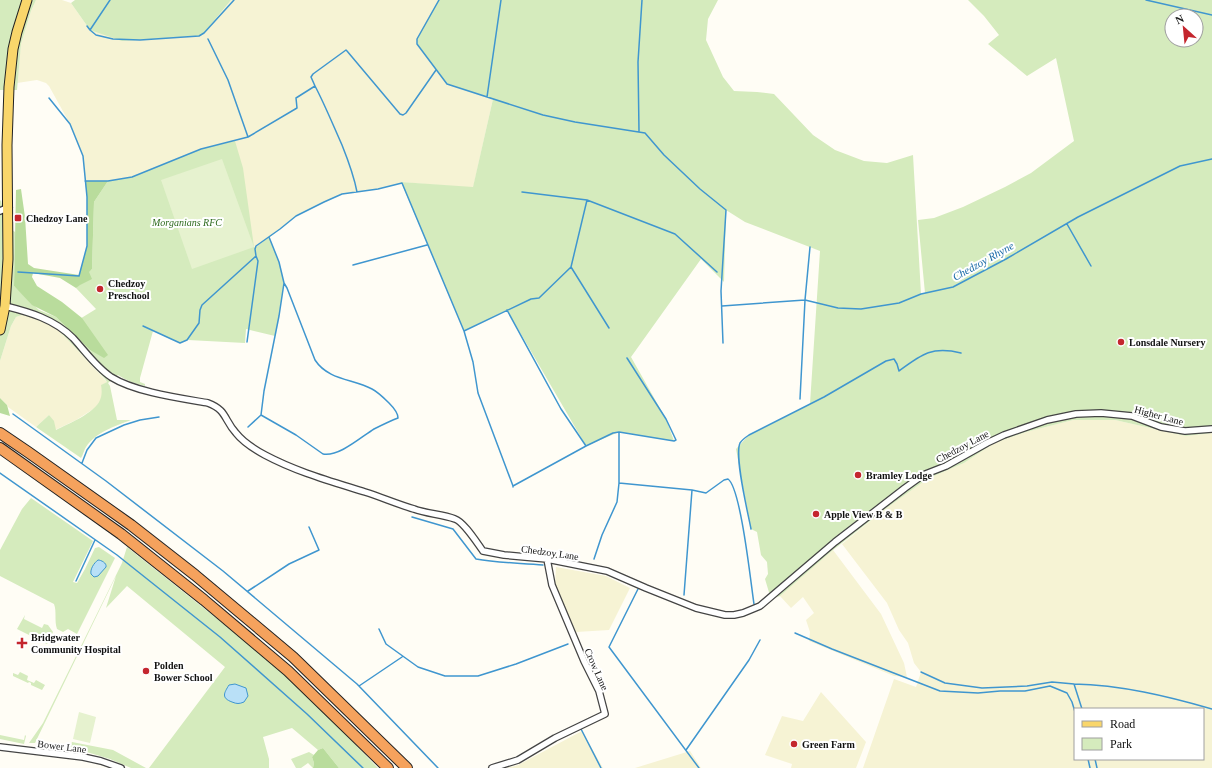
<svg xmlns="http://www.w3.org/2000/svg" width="1212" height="768" font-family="Georgia,serif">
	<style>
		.farmland { fill: #f6f3d4; fill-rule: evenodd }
		.green { fill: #d5ebbd; fill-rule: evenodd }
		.forest { fill: #b9dc9c }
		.pitch { fill: #e6f2cf }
		.water { fill: #b9e0f7; stroke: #3f96cf }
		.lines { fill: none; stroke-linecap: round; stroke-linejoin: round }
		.stream { stroke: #3f96cf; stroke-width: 1.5 }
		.street-casing { stroke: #444; stroke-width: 8 }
		.primary-casing { stroke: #222; stroke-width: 11 }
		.highway-casing { stroke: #222; stroke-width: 12 }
		.street { stroke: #fff; stroke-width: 5.5 }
		.primary { stroke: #f9d66b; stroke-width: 9 }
		.highway { stroke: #f5a25d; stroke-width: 10 }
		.poi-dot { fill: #c4262e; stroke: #fff; stroke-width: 1.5 }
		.labels { text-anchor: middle; stroke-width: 4; stroke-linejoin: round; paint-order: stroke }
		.poi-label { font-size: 10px; font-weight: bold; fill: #111; stroke: #fff; text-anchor: start }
		.park-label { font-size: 10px; font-style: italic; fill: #2f6b1f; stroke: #fff }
		.street-label { font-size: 10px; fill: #111; stroke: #fff }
		.water-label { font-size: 11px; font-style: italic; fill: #1768a6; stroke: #fff }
	</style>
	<rect width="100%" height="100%" fill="#fffdf5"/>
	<path class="farmland" d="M36 0H62L71 3 90 30 125 39 140 40 199 36 204 33 231 0H439L417 39 447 84 493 99 473 188 401 182 402 183 378 189 342 194 296 216 255 249 201 149 132 177 108 181H85L83 156 70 124 49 86 46 83 37 80 17 83 21 44 31 11Z
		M22 315 38 319 55 327 67 339 107 382 102 385V396L100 402 95 408 76 420 55 430 49 415 36 427 8 407 7 405 0 398V361L11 326 16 317Z
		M1073 420H1115L1186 436 1212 433V768H863L894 679 916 687 921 672 914 663 908 643 899 630 887 603 842 544 884 510 927 479 964 463 994 443 1026 432ZM1075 709H1203V759H1075Z
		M833 550 881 614 904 663 907 677 894 676 809 641 810 632 806 620 814 613 803 597 791 608 780 596Z
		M556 567 606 576 630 588 609 630 576 632 555 585Z
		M821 692 866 742 856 768H791L792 764 765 755 782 716 803 721Z
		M582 731 603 768H507L518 765Z
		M690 751 701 768H635Z"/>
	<path class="green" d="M0 0H36L31 11 21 44 17 90H0Z
		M75 0H231L204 33 199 36 122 41 90 30 71 3Z
		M439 0H718L708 19 706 40 723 77 734 91 757 92 774 94 813 135 835 150 864 161 887 163 913 155 921 294 925 293 918 220 934 218 963 207 1005 187 1031 173 1074 141 1056 58 1027 76 988 44 999 35 984 16 968 0H1212V433L1186 436 1115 420H1073L1026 432 994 443 964 463 927 479 884 510 833 550 780 596 771 599 765 579 768 574 767 562 761 555 757 532 751 529 736 449 749 435 810 404 820 251 745 222 726 210 724 282 701 259 631 357 666 419 674 441 619 432 586 446 507 310 464 331 401 182 473 187 493 99 447 84 417 44V39ZM1172 16H1196V40H1172Z
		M235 141 243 168 254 247 255 248 269 237 279 262 284 283 279 316 275 336 246 329 245 343 188 340 180 343 153 331 140 378V382L145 384V386C136 384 127 381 118 375L108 383 110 386 117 420H131C115 426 96 432 86 447 84 450 83 455 81 458L36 427 49 415 54 421 56 430C68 424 95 413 100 400 102 396 102 390 101 385L107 382 105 379 67 339 55 327 36 319 22 315 16 317 11 326 0 361V201L1 200 6 225 15 232 14 286 39 310 56 317 92 352 70 325 96 309 76 288 86 274 92 269 94 202 108 181 132 177 201 149Z
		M31 498 93 541 73 582 77 583 85 569 95 548 99 547 115 558 77 634 68 629 63 632 57 629C54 620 57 612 54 604L0 576V550L22 509Z
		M127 547 270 661 319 707 378 768H339L323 748 318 750 292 728 263 737 269 759V768H149L225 667 127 586 106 608 116 576 35 743H29L43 723 122 563Z
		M25 615 24 619 42 628 44 624 48 625 53 632 47 644 17 629Z
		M20 672 28 676 27 680 34 683 36 680 45 685 42 690 31 685V683L29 682 28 683 13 676V673L18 675Z
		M0 735 24 740 25 735 26 736 24 744 0 739Z
		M72 742 113 750 146 768H131L110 759 70 747Z
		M309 752 314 755 312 757 314 763 313 768 308 763 301 768H296L291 759Z"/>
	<path class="forest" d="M85 181H108L94 202 92 269 89 272 92 279 80 285 76 288 60 278 33 273 32 277 37 286 62 302 82 318 108 355 104 358 90 350 56 317 32 305 14 286 16 190 21 189 25 217 28 264 34 268 79 275 87 246V197Z
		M0 398 7 405 10 416 0 413Z
		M323 748 339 768H313L314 763 312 757 318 750Z"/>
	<path class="pitch" d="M222 159 254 247 192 269 161 180Z
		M79 712 96 717 90 743 73 739Z"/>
	<path class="water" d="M98 560C101 560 107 563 106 567L98 576 94 577 91 574C90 569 94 563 98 560Z
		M235 684 246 688 248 696 244 702C239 704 237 704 232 702 221 698 224 693 229 685Z"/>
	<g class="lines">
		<path class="stream" d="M439 0 417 39V44L447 84 543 115 575 122 645 133 664 155 700 189 726 210 721 291 723 343
			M1146 0 1212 15
			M87 26 90 30 110 0
			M90 30 96 35 113 39 140 40 199 36 204 33 234 0
			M208 39 228 80 248 137
			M315 86C325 105 333 125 342 145 348 160 354 176 357 192
			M487 97 501 0
			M639 131 638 62 642 0
			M85 181H108L132 177 201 149 248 137 297 108 296 98 315 86 311 77 313 74 346 50 347 51 400 114 403 115 406 113 436 70
			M522 192 587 200 675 234 717 272
			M1067 224 1091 266
			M353 265 427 245
			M571 267 609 328
			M18 272 79 276 87 246V197L83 156 70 124 49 98
			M722 306 805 300 838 308 861 309 899 303 921 294 953 287 1006 259 1078 217 1180 166 1212 159
			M507 310 561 409 586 446
			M143 326 180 343 187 340 199 323 200 310 202 305 256 256 255 249 256 246 280 229 296 216 324 202 342 194 378 189 402 183 464 331 473 362 478 393 513 486
			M464 331 531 299 539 298 571 267 587 200
			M247 342 258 261 256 256
			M800 399 805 300 810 247
			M13 414 106 481 223 571 357 684 438 768
			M261 415 296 435 323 454C339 457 361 437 374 429 382 425 390 421 398 418 398 412 393 407 389 403 384 398 378 392 372 389 353 379 328 380 315 360L287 288 284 283
			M248 427 261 415 264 391 279 316 284 283 279 262 269 237
			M82 463 87 450 96 438 124 425 140 420 159 417
			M0 473 117 555 171 598 220 637 307 714 363 768
			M619 483 692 490 706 493 724 480 728 479C741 488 751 585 754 604
			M513 487V486L586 446 613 433 619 432 674 441 676 440 666 419 627 358
			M412 517 453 529 476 559C498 563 521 563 543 565
			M751 529C748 513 734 456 740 443 742 440 746 437 749 435L824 397 886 361 894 359 897 364 899 371C922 354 932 346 961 353
			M594 559 602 535 617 502 619 483V432
			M76 581 95 540
			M638 589 609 647 699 768
			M248 591 289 564 319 550 309 527
			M684 595 692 490
			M379 629 386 644 418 667 445 676H478L516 664 568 644
			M795 633 832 649 940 691 978 693 1000 691H1025L1050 686 1067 693 1072 702 1075 712
			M921 672 945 683 982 688 1027 686 1052 682 1074 684
			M359 686 402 657
			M1082 709 1074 684C1121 685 1167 696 1212 709
			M580 727 601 768
			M686 750 749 660 760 640
			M1088 759 1090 768
			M1095 759 1097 768"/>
		<defs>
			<path id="street" d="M0 211 9 207
				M5 306C29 312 54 319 73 338 85 351 96 367 111 377 135 392 179 398 208 403 227 410 224 420 236 433 243 442 254 449 265 455 297 472 330 481 365 492 381 497 397 504 414 509 427 514 442 514 455 519 464 522 477 543 483 551L504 555 547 559 607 571 646 588 696 608 725 615H734L743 613 760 606 835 542 905 488 923 475 946 466 987 443 1004 435 1047 420 1076 414 1101 413 1132 416 1161 427 1185 431 1212 429
				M0 747 83 757 101 761 121 768
				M492 768 518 760 555 738 605 714 599 691 584 661 552 585 547 559"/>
			<path id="primary" d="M0 330 5 306 8 259 7 145 9 87 13 49 17 32 27 0"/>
			<path id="highway" d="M0 433 28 452 131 525 195 575 293 657 407 768
				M0 448 121 534 204 600 288 671 388 768"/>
		</defs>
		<use href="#street" class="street-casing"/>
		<use href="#primary" class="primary-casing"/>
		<use href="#highway" class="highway-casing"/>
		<use href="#street" class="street"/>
		<use href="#primary" class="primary"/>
		<use href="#highway" class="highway"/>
	</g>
	<g class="poi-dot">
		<rect x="14" y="214" width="8" height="8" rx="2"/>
		<circle cx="100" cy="289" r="4"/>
		<circle cx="1121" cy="342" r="4"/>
		<circle cx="858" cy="475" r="4"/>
		<circle cx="816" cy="514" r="4"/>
		<path d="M20 637h4v4h4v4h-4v4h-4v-4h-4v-4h4z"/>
		<circle cx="146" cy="671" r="4"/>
		<circle cx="794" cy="744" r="4"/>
	</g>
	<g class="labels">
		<g class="poi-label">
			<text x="26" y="222">Chedzoy Lane</text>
			<text x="108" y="287">Chedzoy<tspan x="108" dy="12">Preschool</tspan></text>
			<text x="1129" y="346">Lonsdale Nursery</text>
			<text x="866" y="479">Bramley Lodge</text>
			<text x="824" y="518">Apple View B &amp; B</text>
			<text x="31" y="641">Bridgwater<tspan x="31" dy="12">Community Hospital</tspan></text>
			<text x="154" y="669">Polden<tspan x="154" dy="12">Bower School</tspan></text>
			<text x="802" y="748">Green Farm</text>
		</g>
		<g class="park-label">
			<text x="187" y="226">Morganians RFC</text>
		</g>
		<g class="street-label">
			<text transform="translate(1159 415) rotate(15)" y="4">Higher Lane</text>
			<text transform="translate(962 446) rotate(-28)" y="4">Chedzoy Lane</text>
			<text transform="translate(550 552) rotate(8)" y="4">Chedzoy Lane</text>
			<text transform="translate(597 669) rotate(66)" y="4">Crow Lane</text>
			<text transform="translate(62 746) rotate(7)" y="4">Bower Lane</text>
		</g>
		<g class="water-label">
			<text transform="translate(983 261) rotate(-29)" y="4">Chedzoy Rhyne</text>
		</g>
	</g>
	<rect x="1074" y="708" width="130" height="52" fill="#ffffff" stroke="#a0a0a0"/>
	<rect x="1082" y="721" width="20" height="6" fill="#f9d66b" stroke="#a0a0a0"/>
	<text x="1110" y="728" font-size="12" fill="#111111">Road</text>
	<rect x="1082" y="738" width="20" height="12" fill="#d5ebbd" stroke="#a0a0a0"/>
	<text x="1110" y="748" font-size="12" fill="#111111">Park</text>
	<g transform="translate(1184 28) rotate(333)"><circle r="19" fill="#ffffff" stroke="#a0a0a0"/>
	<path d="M0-3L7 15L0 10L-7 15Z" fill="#c4262e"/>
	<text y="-6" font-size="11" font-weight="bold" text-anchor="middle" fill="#111111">N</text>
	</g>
</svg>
